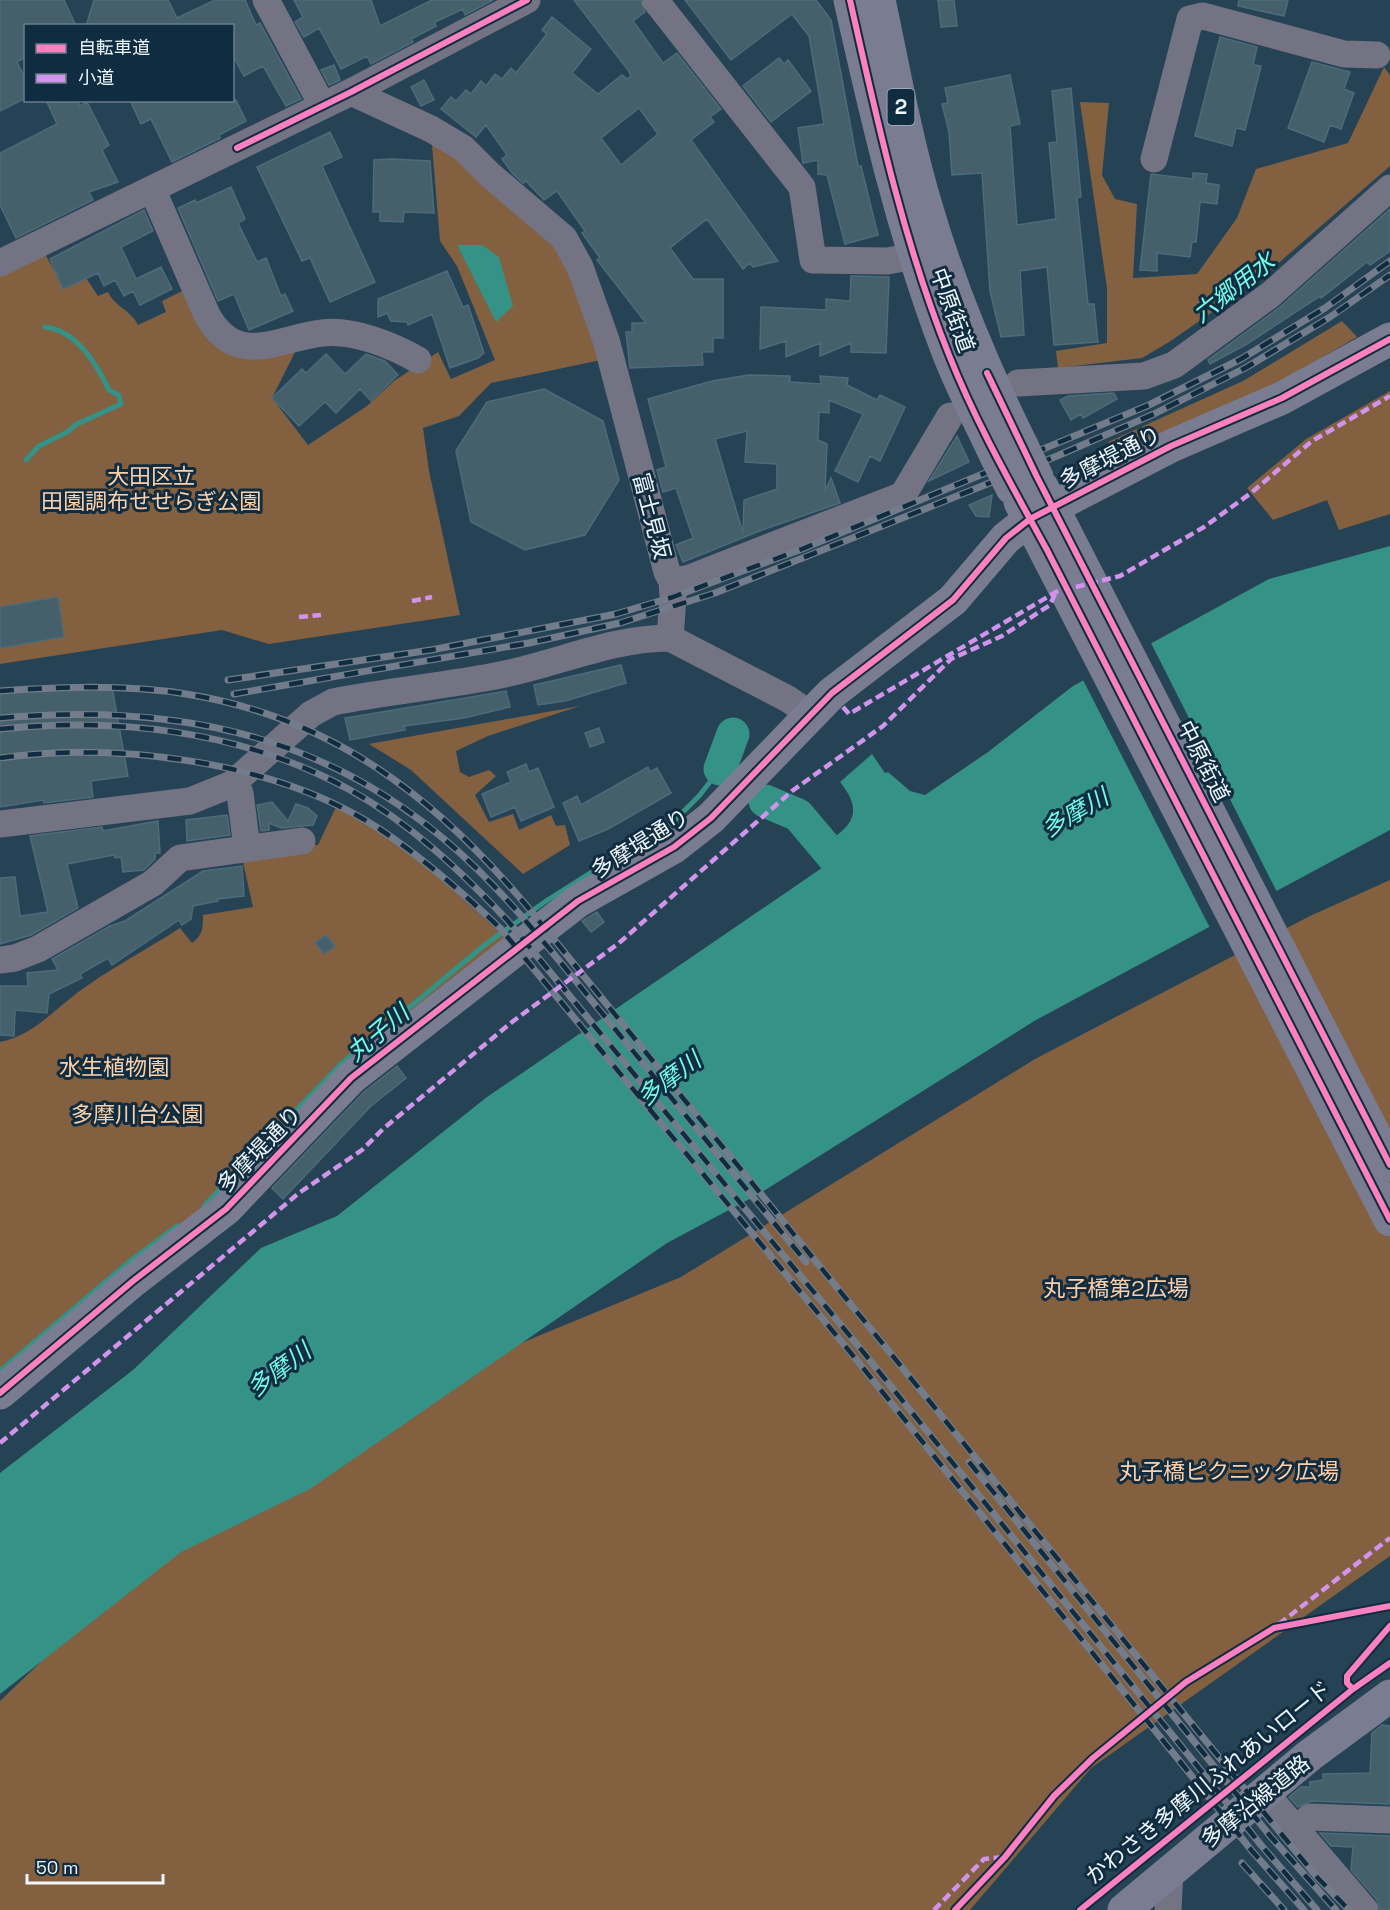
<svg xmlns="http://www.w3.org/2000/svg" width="1390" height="1910" font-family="'Space Grotesk','Noto Sans JP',sans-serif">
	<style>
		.green { fill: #836040 }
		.water { fill: #349286 }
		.pier { fill: #264356 }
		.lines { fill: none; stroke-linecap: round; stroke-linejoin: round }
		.stream { stroke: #349286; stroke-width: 5 }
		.river { stroke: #349286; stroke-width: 33 }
		.building { fill: #455f6b; stroke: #4c6c7a; stroke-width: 1.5; fill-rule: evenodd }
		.minor { stroke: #747384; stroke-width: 27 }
		.major { stroke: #7a7c92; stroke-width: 33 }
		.rail-casing { stroke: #727c8a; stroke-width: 7 }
		.rail { stroke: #102c40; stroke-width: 4.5; stroke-dasharray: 14; stroke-linecap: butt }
		.major-bridge { stroke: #7a7c92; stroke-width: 33 }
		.quiet { stroke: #d193ec; stroke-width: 4.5; stroke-dasharray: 9 4.5; stroke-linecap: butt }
		.cycleway-casing { stroke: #102c40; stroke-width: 10 }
		.cycleway { stroke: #ff80c0; stroke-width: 6 }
		.labels { text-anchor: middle; stroke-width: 6; stroke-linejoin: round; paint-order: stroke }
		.shield { fill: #102c40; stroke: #acb9c3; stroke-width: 1.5 }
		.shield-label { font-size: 21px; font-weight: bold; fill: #eff6fb }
		.street-label { font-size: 22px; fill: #eff6fb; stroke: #102c40 }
		.park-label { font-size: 22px; fill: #ffd0a8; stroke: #102c40 }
		.water-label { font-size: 24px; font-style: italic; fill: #73fce7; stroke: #102c40 }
	</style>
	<rect width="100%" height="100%" fill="#264356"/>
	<path class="green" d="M1384 67 1390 75V166L1259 280 1169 342 1142 358 1058 368 1056 351 1107 343V288L1080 102 1109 103 1102 175 1115 199 1137 204 1133 278 1197 274 1237 218 1256 169 1348 143Z
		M432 145 452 151 561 239 601 360 491 383 459 416 423 428 429 471 460 615 269 644 222 630 0 664V270L45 254 60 281 86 278 98 296 108 292C116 308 131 310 138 325L166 312 162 301 194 285 215 329 301 340 272 398 308 445 367 406 394 381 438 352 451 379 495 360 457 266 440 241Z
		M1342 321 1357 337 1254 397 1116 461 1108 442 1243 381Z
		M1390 391V514L1339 530 1327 500 1273 520 1247 488 1306 439Z
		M580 706 488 736 456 751 460 772 469 777 489 770 496 776 475 795 489 822 513 814 519 830 551 815 556 826 565 825 570 845 523 874 411 770 369 744Z
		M336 807 405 846 497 930 514 950 0 1393V1042C33 1035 52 1012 77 993 109 969 146 950 180 928L192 943C203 935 203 928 203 915L253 907 240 849 318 845Z
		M1390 880V1556L1091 1768 970 1910H0V1701L262 1450 681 1277 1035 1059 1310 916Z"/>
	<path class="water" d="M457 245H482L499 257 513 306 496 322Z
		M1390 546V830L1036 1020 759 1194 667 1243 310 1489 181 1552 0 1694V1473L133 1370 261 1248 337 1216 487 1097 835 859 837 835C860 818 856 802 840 782L872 754 885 773 888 772 910 791 925 795 988 752 1073 686 1269 579Z"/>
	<path class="pier" d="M1150 641 1278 894 1211 930 1082 678Z"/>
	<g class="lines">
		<path class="stream" d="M26 460 39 446 69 431 75 425 121 404 119 395 109 390C96 363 77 331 45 327
			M204 1206 341 1064 486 944 546 901 598 868 663 832 699 796 720 769 727 771
			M0 1371 129 1262 177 1226"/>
		<path class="river" d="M720 769 733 734
			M765 801 798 815 863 892"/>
	</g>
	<path class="building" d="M0 0H64L76 26H26V57L17 62 26 80V98L0 111Z
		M94 0H168L177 18 215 0H245L256 25 260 23 301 99 286 106 263 66 244 76 232 54V26H86Z
		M294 0H371L380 26 432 0H493L465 15 463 9 435 22 436 26 411 39 413 42 371 64 367 56 341 69 319 28 304 37 295 22 303 17Z
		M574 0H640L645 12 633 21 663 63 677 53 721 109 710 117 714 122 691 140 778 261 753 267 750 263 743 269 707 219 670 248 693 279H723V338H713V352H702L703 365 630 368 626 332H632V323H646L597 260 600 258 582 233 585 231 557 191 544 200 526 181 523 183 513 174 502 159 507 155 486 125 476 137 441 109 451 97 456 101 466 90 471 94 481 81 486 86 495 74 502 79 511 68 516 73 547 34 542 30 552 17 591 49 572 73 598 94 622 75 627 79 631 76 628 70ZM639 108 658 134 621 165 601 138Z
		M685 0H816L831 20 858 166H861L878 235 845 244 827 175 818 174V160L803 163 798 128 824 124 809 36 792 14 731 60Z
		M938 0H954L957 26 941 27Z
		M1239 0H1288L1284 16 1238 6Z
		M1220 37 1257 47 1253 65 1261 66 1245 130 1236 128 1232 146 1195 136Z
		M779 58 784 64 788 60 811 91 771 122 743 86Z
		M1312 62 1350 72 1344 89 1354 93 1341 129 1330 125 1324 142 1288 128Z
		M334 65 340 80 329 85 321 70Z
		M1010 75 1020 124 1010 126 1017 225 1056 219 1049 143 1057 142 1052 91 1071 88 1081 197 1077 198 1088 304H1094L1098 342 1054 345 1047 267 1020 271 1024 335 1001 337 990 291 982 173 952 175 949 132 942 104 948 103 945 88Z
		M424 80 434 100 421 106 411 87Z
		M46 100H77L80 106 87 102 109 145 102 150 118 182 89 192 93 200 16 238 0 205V153L57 124Z
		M130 100H236L246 121 219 135 220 138 172 162 151 119 141 124Z
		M330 132 342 157 322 166 375 282 330 302 310 258 302 261 257 167Z
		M392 159 430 161 434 213 404 212 403 222 380 221V212H373L374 160Z
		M1193 173 1207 174 1206 183 1219 185 1217 204 1200 202 1196 242H1192L1190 257 1157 253V271L1140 270 1151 174 1193 179Z
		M231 187 245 219 238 223 257 262 266 258 281 296 285 294 293 311 249 330 234 294 218 301 178 208 195 200 196 203Z
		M1390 209V251L1370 265 1367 262 1321 298 1320 296 1247 344 1210 364 1208 360 1280 307Z
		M144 210 153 231 121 247 136 279 161 267 172 289 140 305 133 291 124 296 115 280 104 286 98 273 63 289 50 259Z
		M447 271 463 307 468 305 484 353 478 358 450 368 432 314 408 325 407 322 391 321 387 313 378 317V299Z
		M851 276 889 277 886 353 851 352V343L820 356V343L786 357V341L760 349 761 307 826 310V299L850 301Z
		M326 354 345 374 366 354 385 361 398 375 371 401 360 389 336 413 325 402 299 426 272 398 302 369 306 373Z
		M749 375 790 376V382L821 384 820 376 848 378 847 385 877 400 880 395 905 407 880 461 870 456 858 482 835 471 863 414 829 400V413L819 412 818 440 827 444 825 491 831 478 840 503 762 530 683 562 676 545 693 538 676 488 663 492 657 470 666 467 648 399 712 381ZM747 431 745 462 777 464V489L744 500 743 533 715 439Z
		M544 389 603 421 619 480 585 535 525 550 471 522 456 451 487 402Z
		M1114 393 1117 399 1083 418 1081 414 1071 420 1060 400 1068 396Z
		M957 436 969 462 929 481Z
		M992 495 989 517 976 516 969 505Z
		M58 597 64 637 0 648V607Z
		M621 665 626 683 565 701 538 705 534 685Z
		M112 687 128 776 91 781 93 797 44 803 43 800 0 807V691Z
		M506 691 510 707 464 718 404 726 405 730 350 740 345 718Z
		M599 728 604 742 590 747 585 733Z
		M526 764 529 772 538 768 554 807 521 821 515 807 491 817 482 794 511 782 507 772Z
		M648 767 650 772 657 768 671 793 608 829 579 841 563 803 577 796 581 805Z
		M272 802 288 821 296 804 308 808 317 816 313 825 281 828 269 823V830L261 831 257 805Z
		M227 815 230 835 187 841 186 820Z
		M158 821 160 853H155V859L144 870 123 872 121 857 115 858 114 855 67 864 78 908 31 935 0 944V878L15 877 20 916 48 912 30 836 102 827 103 831Z
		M242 866 244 896 217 899 218 901 193 906 191 919 182 925 179 920 112 965 108 958 80 974 82 978 49 994 47 1013 15 1010 14 1036 0 1035V986H28L27 973 58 970 52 959 110 926 125 921 203 871Z
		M597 912 604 922 591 932 582 921Z
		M326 935 335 946 324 954 315 943Z
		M397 1066 406 1078 371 1106 283 1199 272 1188 364 1092Z
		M1382 1725 1390 1726V1804L1311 1801 1298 1807 1289 1797 1301 1787H1310V1782L1323 1780V1774L1370 1773 1372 1733Z
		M1320 1833 1390 1836V1910H1380L1377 1900 1351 1870 1353 1847 1331 1846Z"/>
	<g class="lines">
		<path class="minor" d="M266 0 322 105
			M655 0 802 187 813 260 887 261 915 256
			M351 92 431 129 463 148 489 174 564 238 580 267 606 340 667 572 672 581 673 597 670 638
			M1154 159 1190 19 1203 16 1344 54 1377 55
			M153 191 207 315C237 369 278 338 322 333 352 329 392 345 418 360
			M0 263 351 92 527 0
			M1018 383 1144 376 1174 365 1270 295 1390 188
			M672 581 687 579 903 495 950 416
			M232 784 240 793 247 848
			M0 824 190 801 232 784 311 714 333 702C389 691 445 686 500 675 557 664 611 638 670 638L788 699 811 715
			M0 960 15 958 38 949 153 883 180 858 302 841
			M1265 1793 1365 1910
			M1296 1830 1310 1817 1390 1820
			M1168 1910 1170 1870"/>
		<path class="major" d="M850 0C877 119 904 238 948 352 962 388 980 422 996 456
			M879 0C894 70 906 140 927 209 951 291 984 369 1022 446
			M1042 487 1390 1165
			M1020 502 1390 1220
			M0 1393 133 1281 226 1209 351 1078 578 901 674 847 711 818 832 693 953 600 1006 538 1030 519 1171 446 1282 398 1390 339
			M1124 1910 1310 1755 1390 1696"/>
		<defs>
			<path id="rail" d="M228 680 431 650 616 614 673 597 802 549 1149 405 1241 359 1325 308 1390 261
				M0 691C61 687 126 684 186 694 331 717 434 796 526 905L1279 1831 1316 1876 1349 1910
				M234 694 529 643 620 623 715 593 1057 456 1154 414 1247 367 1330 317 1390 275
				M0 718C184 702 342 737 477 869 524 915 564 967 606 1018 672 1099 739 1180 806 1262
				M0 729C120 717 243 731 350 790 410 823 461 871 508 921L864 1353 1261 1845 1317 1910
				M0 758C120 741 279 762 381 830 424 859 463 893 500 928L855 1358 1252 1851 1304 1910
				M969 1462 1271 1837 1336 1910
				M1242 1863 1284 1910"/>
		</defs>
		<use href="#rail" class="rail-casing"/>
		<use href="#rail" class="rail"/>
		<path class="major-bridge" d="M1022 446 1037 477
			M996 456 1012 488"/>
		<path class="quiet" d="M412 601 432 597
			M299 617 321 615
			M843 707 849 714 1056 592 1120 576 1204 527 1251 493 1312 441 1390 396
			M0 1443 299 1193 362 1150 383 1129 512 1022 619 943 792 791 883 726 951 659 1002 636 1050 605 1056 592
			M1279 1624 1390 1538
			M934 1910 984 1859 1005 1857"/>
		<defs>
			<path id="cycleway" d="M850 0C877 120 903 241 949 355 976 423 1012 486 1047 550L1390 1220
				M237 148 351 92 527 0
				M987 373 1037 477 1390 1165
				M0 1393 133 1281 226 1209 351 1078 578 901 674 847 711 818 832 693 953 600 1006 538 1030 519 1171 446 1282 398 1390 339
				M1353 1689 1347 1683V1676L1390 1626
				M955 1910 1005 1857 1054 1796 1093 1758 1186 1682 1274 1628 1390 1606
				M1080 1910 1353 1689 1390 1663"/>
		</defs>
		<use href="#cycleway" class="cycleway-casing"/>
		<use href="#cycleway" class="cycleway"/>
	</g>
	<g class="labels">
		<rect class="shield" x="887.5" y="89" width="27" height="36" rx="4.5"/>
		<g class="shield-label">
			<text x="901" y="114">2</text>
		</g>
		<g class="street-label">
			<text transform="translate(953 310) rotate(70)" y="8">中原街道</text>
			<text transform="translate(1110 457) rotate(-27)" y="8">多摩堤通り</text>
			<text transform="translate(652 516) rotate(75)" y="8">富士見坂</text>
			<text transform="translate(1204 761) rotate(63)" y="8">中原街道</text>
			<text transform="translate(640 843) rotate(-32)" y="8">多摩堤通り</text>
			<text transform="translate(259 1149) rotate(-46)" y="8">多摩堤通り</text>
			<text transform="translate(1208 1782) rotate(-39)" y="8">かわさき多摩川ふれあいロード</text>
			<text transform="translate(1255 1801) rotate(-39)" y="8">多摩沿線道路</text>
		</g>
		<g class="park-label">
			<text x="151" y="484">大田区立<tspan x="151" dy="25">田園調布せせらぎ公園</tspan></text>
			<text x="114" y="1075">水生植物園</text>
			<text x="137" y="1122">多摩川台公園</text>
			<text x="1116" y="1296">丸子橋第2広場</text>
			<text x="1229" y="1479">丸子橋ピクニック広場</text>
		</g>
		<g class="water-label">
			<text transform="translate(1234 288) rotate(-38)" y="8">六郷用水</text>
			<text transform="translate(1075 813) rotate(-30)" y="8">多摩川</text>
			<text transform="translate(378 1033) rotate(-40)" y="8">丸子川</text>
			<text transform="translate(669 1079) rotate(-37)" y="8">多摩川</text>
			<text transform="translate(279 1370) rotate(-37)" y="8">多摩川</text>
		</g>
	</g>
	<rect x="24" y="24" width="210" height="78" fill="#102c40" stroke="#697d8b" stroke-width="1.5"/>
	<rect x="36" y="44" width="30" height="9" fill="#ff80c0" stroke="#697d8b" stroke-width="1.5"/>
	<text x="78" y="54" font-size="18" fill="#eff6fb">自転車道</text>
	<rect x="36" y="74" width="30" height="9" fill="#d193ec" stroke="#697d8b" stroke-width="1.5"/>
	<text x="78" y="84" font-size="18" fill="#eff6fb">小道</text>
	<path d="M27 1874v9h136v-9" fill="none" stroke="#eff6fb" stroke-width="3"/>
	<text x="36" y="1874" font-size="18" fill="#eff6fb" stroke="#102c40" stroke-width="4.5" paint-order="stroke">50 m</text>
</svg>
